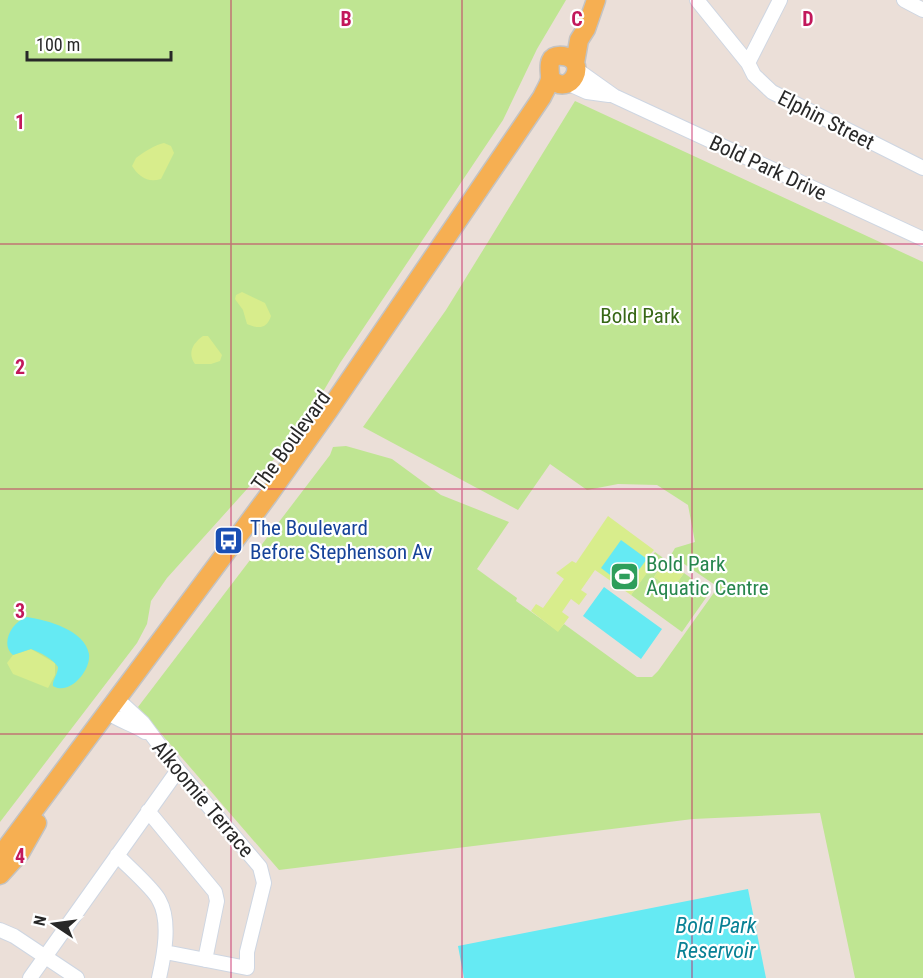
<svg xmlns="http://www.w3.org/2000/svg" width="923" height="978" font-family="'Roboto Condensed',sans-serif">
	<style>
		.green { fill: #bfe592 }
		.pitch { fill: #d8ed8c }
		.water { fill: #65eaf3 }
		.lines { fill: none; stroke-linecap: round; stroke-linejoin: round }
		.minor-casing { stroke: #ced6e2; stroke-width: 16 }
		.major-casing { stroke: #c3c3c3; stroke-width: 21 }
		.minor { stroke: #fff; stroke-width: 14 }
		.major { stroke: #f6af52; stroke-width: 18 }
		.grid { fill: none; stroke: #c2185b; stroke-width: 1.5; stroke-opacity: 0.55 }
		.labels { text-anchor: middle; stroke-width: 4.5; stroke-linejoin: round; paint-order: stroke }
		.street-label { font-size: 21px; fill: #282828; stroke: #fff }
		.park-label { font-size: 21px; fill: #376716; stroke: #fff }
		.transit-label { font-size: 21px; fill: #164399; stroke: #fff; text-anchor: start }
		.leisure-label { font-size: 21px; fill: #27864d; stroke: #fff; text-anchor: start }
		.water-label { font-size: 22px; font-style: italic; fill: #088195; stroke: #fff }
		.grid-label { font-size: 20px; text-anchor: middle; font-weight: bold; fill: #c2185b; stroke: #fff; stroke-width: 4.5; stroke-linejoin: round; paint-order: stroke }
	</style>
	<rect width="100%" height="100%" fill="#ebdfd8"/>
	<path class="green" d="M0 0H566L537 49 503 120 340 363 301 429 167 578 151 601 147 624 137 643 0 822Z
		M575 101 923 262V978H855L820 813 693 819 279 870 138 707 330 455 333 447 346 446 392 459 441 495 509 522 477 569 517 598 516 601 558 631 564 624 637 677H652L658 671 718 587 671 555 675 548 695 542 688 505 657 485 618 484 587 490 550 464 518 510 363 427 446 310Z
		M655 552 666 560 654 577 672 589 684 573 710 592 682 632 631 595 654 562 650 559Z"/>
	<path class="pitch" d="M164 143 171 146 174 153 161 179C148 183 139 177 132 166L136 158C142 153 157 144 164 143Z
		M242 292 265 303 271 316C267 329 258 329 247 324L243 310 235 299 236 295Z
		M203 336H208L222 355 220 361 211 364H195C187 353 193 343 203 336Z
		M608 516 654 550 648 557 655 562 631 595 595 570 581 590 587 594 579 605 571 599 562 612 569 617 558 632 531 611 536 604 543 608 564 579 556 573 572 561 576 563Z
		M666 560 684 573 672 590 654 577Z
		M31 649 55 663V675L48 688 13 674 7 663 13 655Z"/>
	<path class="water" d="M621 540 647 559 626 587 601 568Z
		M604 587 662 629 641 659 583 616Z
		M27 617C47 620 85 630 89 654 91 671 69 696 53 686 52 681 58 674 58 667 52 658 41 653 31 649L13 655C0 645 11 622 27 617Z
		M748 889 766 978H464L458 946Z"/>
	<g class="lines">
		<defs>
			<path id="minor" d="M697 0 748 63 754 75 772 92 923 168
				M904 0 923 10
				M748 63 780 0
				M576 69 614 96 923 239
				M567 83 587 92 609 95
				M117 699 143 723 178 770 260 867 264 883 247 952V968L165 952
				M107 712C119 721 133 724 145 732
				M148 811 215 892 217 901 205 960
				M117 855C127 866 153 888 159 900 171 921 164 956 159 978
				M0 930 14 936 77 978
				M30 978 178 770"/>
			<path id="major" d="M575 63 579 40 586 29 596 0
				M0 856 268 496 329 410 542 97C544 92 549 85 550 79 551 72 544 54 563 56 590 59 571 100 550 78
				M0 875 20 853 37 823"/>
		</defs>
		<use href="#minor" class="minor-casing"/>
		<use href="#major" class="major-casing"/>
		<use href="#minor" class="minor"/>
		<use href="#major" class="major"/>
	</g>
	<path class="grid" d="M231 0V978M462 0V978M692 0V978M0 244H923M0 489H923M0 734H923"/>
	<defs>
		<symbol id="bus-square" viewBox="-11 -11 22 22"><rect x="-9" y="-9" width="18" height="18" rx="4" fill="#1a4fb4" stroke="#fff"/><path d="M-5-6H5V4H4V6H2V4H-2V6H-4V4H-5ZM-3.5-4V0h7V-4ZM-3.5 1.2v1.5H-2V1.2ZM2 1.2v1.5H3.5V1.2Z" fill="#fff"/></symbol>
		<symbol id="stadium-square" viewBox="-11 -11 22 22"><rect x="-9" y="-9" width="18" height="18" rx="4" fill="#2e9e5b" stroke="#fff"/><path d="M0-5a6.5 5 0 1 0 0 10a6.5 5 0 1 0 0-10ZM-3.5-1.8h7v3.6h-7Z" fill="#fff"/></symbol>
	</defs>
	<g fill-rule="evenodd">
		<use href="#bus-square" x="212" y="524" width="33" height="33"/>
		<use href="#stadium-square" x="608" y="560" width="33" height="33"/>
	</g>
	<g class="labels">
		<g class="street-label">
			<text transform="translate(826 120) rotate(27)" y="7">Elphin Street</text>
			<text transform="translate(768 168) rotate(25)" y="7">Bold Park Drive</text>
			<text transform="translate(291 441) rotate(-54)" y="7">The Boulevard</text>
			<text transform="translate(203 799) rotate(50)" y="7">Alkoomie Terrace</text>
		</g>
		<g class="park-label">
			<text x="640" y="323">Bold Park</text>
		</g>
		<g class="transit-label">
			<text x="250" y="535">The Boulevard<tspan x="250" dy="24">Before Stephenson Av</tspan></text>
		</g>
		<g class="leisure-label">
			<text x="646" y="571">Bold Park<tspan x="646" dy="24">Aquatic Centre</tspan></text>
		</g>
		<g class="water-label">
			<text x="716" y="933">Bold Park<tspan x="716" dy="25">Reservoir</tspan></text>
		</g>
	</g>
	<g class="grid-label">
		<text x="346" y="26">B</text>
		<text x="577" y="26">C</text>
		<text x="808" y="26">D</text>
		<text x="20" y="129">1</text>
		<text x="20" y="374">2</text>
		<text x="20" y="618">3</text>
		<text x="20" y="863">4</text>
	</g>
	<g transform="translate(54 924) rotate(283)" stroke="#ffffff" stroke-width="4.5" paint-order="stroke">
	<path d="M0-4.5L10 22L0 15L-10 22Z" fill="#282828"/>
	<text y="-9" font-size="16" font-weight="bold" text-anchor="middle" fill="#282828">N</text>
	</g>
	<path d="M27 51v9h144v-9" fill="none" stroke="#282828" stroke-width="3"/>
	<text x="36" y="51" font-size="18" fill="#282828" stroke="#ffffff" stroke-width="4.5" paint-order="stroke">100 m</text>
</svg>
